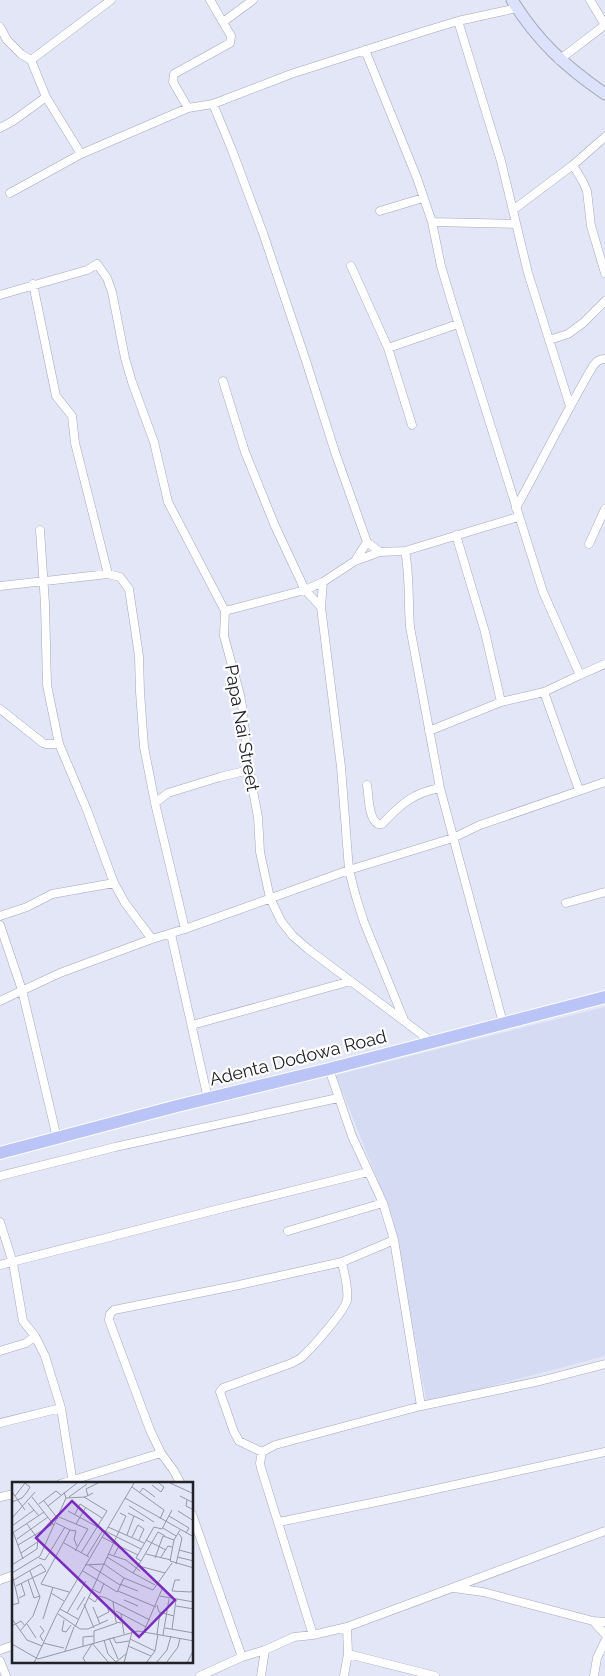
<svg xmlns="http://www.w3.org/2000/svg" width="605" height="1676" font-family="Raleway,sans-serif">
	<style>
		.built { fill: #d5dbf2 }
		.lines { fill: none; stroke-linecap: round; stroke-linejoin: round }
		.street-casing { stroke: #a4a8b7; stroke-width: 9 }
		.secondary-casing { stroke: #a4a8b7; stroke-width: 13 }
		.primary-casing { stroke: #fff; stroke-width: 14 }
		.street { stroke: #fff; stroke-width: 8 }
		.secondary { stroke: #dce2fb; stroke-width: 11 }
		.primary { stroke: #bac4f7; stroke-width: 12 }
		.labels { text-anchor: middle; stroke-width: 4.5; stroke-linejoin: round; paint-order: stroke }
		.street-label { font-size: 18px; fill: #212228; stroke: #fff }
		.inset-road { fill: none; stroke: #9598a4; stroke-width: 1 }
		.view { fill: #7b2cbf; fill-opacity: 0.15; stroke: #7b2cbf; stroke-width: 2.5 }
		.inset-edge { fill: none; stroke: #212228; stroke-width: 2.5 }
	</style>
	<rect width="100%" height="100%" fill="#e2e6f7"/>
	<path class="built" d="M605 1007V1356L427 1403 393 1219 336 1075Z"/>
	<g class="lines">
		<defs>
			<path id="street" d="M590 0 605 25
				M458 21 501 161 528 273 570 406
				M223 22 253 0
				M0 27 7 40 21 54 31 60 46 97 81 154
				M365 50 417 178 432 222 441 266 453 306 543 592 580 675 605 664
				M31 60 111 0
				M559 60 605 25
				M213 104 232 150 263 233 306 361 335 452 367 542 380 552
				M188 108 173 82 174 74 230 43 231 36 210 0
				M0 128 13 121 46 97
				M573 165 583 182 587 191 591 226 605 273
				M10 193 81 154 188 108 213 104 291 74 425 31 458 21 517 8
				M513 210 573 165 605 137
				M380 211 423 198
				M432 222 516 224
				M351 266 388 348 412 425
				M33 284 56 396 72 416 75 443 108 574
				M0 295 87 270 97 264 107 278 112 292 125 358 132 382 154 442 168 502 225 611 224 636 240 695 243 712 249 770 258 817 260 852 270 898 281 921 293 936 308 949 432 1042
				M549 340 568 334 583 323 605 301
				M388 348 458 324
				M223 381 245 452 275 526 305 590 321 607
				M516 508C542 461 566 412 593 366 597 361 599 359 605 359
				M40 530 45 604 47 685 59 744 87 810 114 883 125 903 152 939
				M456 535 485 632 501 702
				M589 544 605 509
				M405 551 518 517
				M355 561 367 542
				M323 582 321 607 341 767 349 870 356 897 364 922 404 1020
				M0 586 108 574 120 577 129 589 139 656 140 692 144 747 155 803 185 929
				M225 611 305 590 323 582 355 561 380 552 405 551C410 576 408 601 410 627L440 788 503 1023
				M544 692 580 675
				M0 709 43 743 46 744H59
				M429 731 501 702 544 692 579 790
				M367 785C369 796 368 818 378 824H382C401 804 413 793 440 788
				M155 803 168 793 220 777 249 770
				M566 903 605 892
				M0 916 27 907 52 894 114 883
				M0 925 22 990 57 1138
				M171 934 208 1099
				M0 1001 60 973 152 939 185 929 349 870 453 838 480 825 605 782
				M192 1025 351 981
				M329 1069 352 1136 383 1203 394 1240 421 1406
				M0 1176 115 1147 338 1098
				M0 1222 13 1263 23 1321 35 1336 45 1356 61 1408 73 1484
				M288 1231 383 1203
				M0 1265 223 1208 368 1172
				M0 1351 26 1343 35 1336
				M0 1423 61 1408
				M262 1452 239 1441 234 1432 220 1392 223 1388 292 1363C295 1361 299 1360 302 1357 311 1349 345 1311 347 1300 349 1288 344 1273 342 1262
				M60 1484 161 1453
				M181 1484 174 1471 161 1453 150 1430 109 1320 110 1314 114 1310 239 1285 342 1262 394 1240
				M0 1497 14 1494
				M192 1514 242 1657
				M279 1522 386 1500 605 1452
				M0 1580 14 1575
				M454 1588 483 1592 593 1621 605 1622
				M593 1621 605 1634
				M313 1635 261 1468 260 1463 262 1452 275 1445 421 1406 540 1381 605 1364
				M0 1650 14 1645
				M348 1654 435 1676
				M0 1661 6 1676
				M200 1676 242 1657 265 1650 294 1637 313 1635 347 1627 605 1531
				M261 1676 265 1650
				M344 1676 348 1654 347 1627
				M594 1676 597 1658 605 1641"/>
			<path id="secondary" d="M512 0C538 42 565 66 605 94"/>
			<path id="primary" d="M0 1153 177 1106 329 1069 605 997"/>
		</defs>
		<use href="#street" class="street-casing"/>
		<use href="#secondary" class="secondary-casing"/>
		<use href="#primary" class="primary-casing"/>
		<use href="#street" class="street"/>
		<use href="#secondary" class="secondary"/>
		<use href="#primary" class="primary"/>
	</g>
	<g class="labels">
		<g class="street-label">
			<text transform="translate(242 728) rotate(80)" y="6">Papa Nai Street</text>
			<text transform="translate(298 1058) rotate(-14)" y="6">Adenta Dodowa Road</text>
		</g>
	</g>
	<g transform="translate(12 1482)">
		<rect width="181" height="181" fill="#e2e6f7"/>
		<path class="inset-road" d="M158 1 182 12M140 3 149 10 152 5 147 1M120 5 152 28 148 37M0 10 13 28M128 10 131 6 143 15M3 14 13 1M76 14 74 7 86 1M168 14 182 21M20 15 42 43M57 15 75 2M54 16 73 15 81 11M113 16 182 55M175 18 174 24 182 28M32 19 46 37M0 20 10 16 15 10 18 5 13 1M16 21 27 34M27 22 44 9 49 13M36 24 65 1M117 24 142 40M56 29 93 49M166 29 182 39M116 31 132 39M63 32 68 22 90 36M157 34 177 46 174 51M47 35 76 47 63 69M0 36 23 10M44 41 58 48 29 102 57 110M64 42 74 25M0 44 22 28M96 45 132 61M151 46 164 54M0 47 11 77M58 48 64 49 62 57 65 64M168 48 162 58 158 79 182 86M93 49 129 67M2 50 32 30M115 53 122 34M90 55 107 64 102 73M120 55 126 43 132 47 127 58M5 57 36 35M134 58 154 68M52 61 77 75M6 63 41 42M107 64 126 73M167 68 182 72M9 71 27 59M69 71 95 29 72 15M96 72 114 78 128 89M134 72 159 78M75 74 91 48M95 75 121 91 129 79 124 76 142 45 150 47 160 28M149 75 156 64 160 65M165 75 182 79M27 76 33 78 53 45M143 76 151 54 162 58M129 79 146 50 153 54M164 82 170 56 167 52M0 83 25 67 26 57 15 42M73 83 92 82 112 96 141 108 160 81M77 83 108 103M127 84 153 91M71 89 105 110 112 96M0 91 28 74 54 16 52 10M121 91 143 103M0 92 7 121 0 123M16 98 22 116 28 114M168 98H163L160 109 179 110 182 106M0 99 29 82 34 89M108 102 126 109M4 104 34 89M80 107 88 111 92 101M106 109 144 125M39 111 52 119M148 114 182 120M76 115 83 120 87 114 94 116 138 138M7 116 13 113 9 101M112 118 126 124M101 120 104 140 109 141M72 122 82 146M145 123 147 130 162 134M164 124 182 127M81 125 88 142M48 127 66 137M65 128 73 115M104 129 134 145M55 131 74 99M46 132 68 147H76L96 138M109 132 112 152M85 136 97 130 94 122M0 137 15 158 30 164M31 137 41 105M52 138 50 149 54 150 59 143M15 142 24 156M0 144 9 139 13 144M28 144 32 149 28 154 31 159M63 145 114 34 108 31M153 146 182 151M160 147 164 118M8 149 21 134 28 115 18 89M132 149 150 107M145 152 148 131M151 153 157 117M101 155 104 161 117 159M97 156 106 177M118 157 143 169M92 158 96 172 104 180 115 171M31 161 52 166M80 161 97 181M82 161V149L105 141M0 162 26 177 126 149 182 159M71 164V155L82 154M116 164 139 174M53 169 62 145M22 181 45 132 122 1M74 181 71 176 80 162M112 181 120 150M134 181 143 169 146 152M144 181 155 168 159 154M154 181 166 165 168 156M175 181 182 167"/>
		<path class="view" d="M60 19 163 118 127 155 24 56Z"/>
		<rect width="181" height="181" class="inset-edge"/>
	</g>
</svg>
